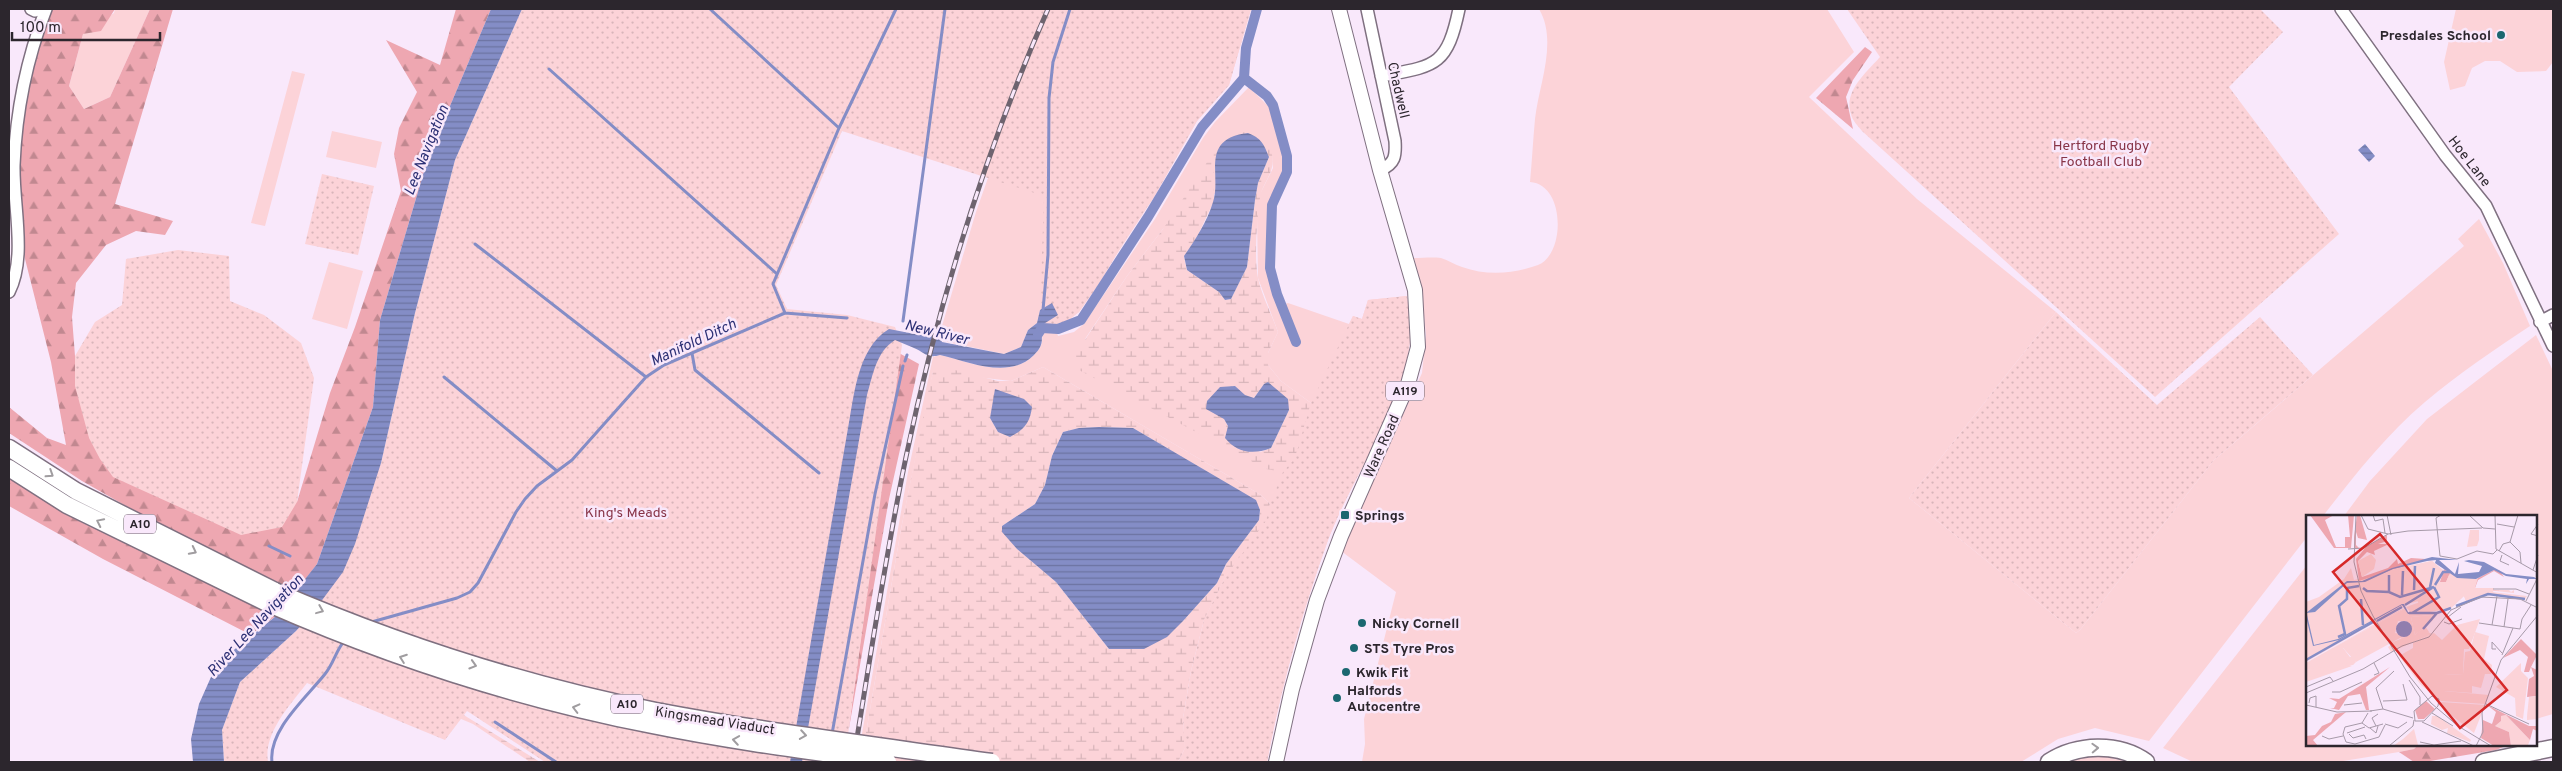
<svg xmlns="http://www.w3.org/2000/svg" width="2562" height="771" font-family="Overpass,sans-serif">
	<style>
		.grass { fill: #fcd3d8; fill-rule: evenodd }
		.forest { fill: url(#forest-firs) }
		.wetland { fill: url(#wetland-marsh); fill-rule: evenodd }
		.park { fill: url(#park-dots) }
		.water { fill: url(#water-rules) }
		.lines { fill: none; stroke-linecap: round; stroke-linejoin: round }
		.stream { stroke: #848dc6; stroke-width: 3 }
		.canal { stroke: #848dc6; stroke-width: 10 }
		.minor-casing { stroke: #7f7080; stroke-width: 14 }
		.major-casing { stroke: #7f7080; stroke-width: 16 }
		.highway-casing { stroke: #7f7080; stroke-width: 19 }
		.minor { stroke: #fff; stroke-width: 11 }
		.major { stroke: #fff; stroke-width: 14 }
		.highway { stroke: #fff; stroke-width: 16 }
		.rail-casing { stroke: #6e646f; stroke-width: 5 }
		.rail { stroke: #f9e8fb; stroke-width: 3; stroke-dasharray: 9; stroke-linecap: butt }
		.highway-bridge-casing { stroke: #7f7080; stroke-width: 19; stroke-linecap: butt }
		.highway-bridge { stroke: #fff; stroke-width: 16 }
		.oneway { stroke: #a09da0 }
		.poi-dot { fill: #1b6770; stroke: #f9e8fb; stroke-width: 2 }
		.labels { text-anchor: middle; stroke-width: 5; stroke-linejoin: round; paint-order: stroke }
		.shield { fill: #f9e8fb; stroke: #6a606b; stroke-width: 1 }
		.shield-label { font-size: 12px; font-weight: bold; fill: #2c262d }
		.poi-label { font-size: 14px; font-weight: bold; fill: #2c262d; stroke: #f9e8fb; text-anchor: start }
		.street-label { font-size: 14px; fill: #2c262d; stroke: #f9e8fb }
		.park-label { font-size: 14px; fill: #883447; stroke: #f9e8fb }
		.water-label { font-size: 15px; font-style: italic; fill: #2d3175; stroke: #f9e8fb }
		.inset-river { fill: none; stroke: #848dc6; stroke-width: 2.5 }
		.inset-road { fill: none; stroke: #a79aa9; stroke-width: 1 }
		.view { fill: #d62828; fill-opacity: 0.15; stroke: #d62828; stroke-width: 2.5 }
		.inset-edge { fill: none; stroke: #2c262d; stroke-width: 2.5 }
	</style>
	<defs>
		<pattern id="forest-firs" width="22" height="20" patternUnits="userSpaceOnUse" patternTransform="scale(1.25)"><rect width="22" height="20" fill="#eea7b1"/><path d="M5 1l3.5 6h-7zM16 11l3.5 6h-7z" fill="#c18890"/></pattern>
		<pattern id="wetland-marsh" width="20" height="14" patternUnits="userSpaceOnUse" patternTransform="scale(1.25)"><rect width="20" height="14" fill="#fcd3d8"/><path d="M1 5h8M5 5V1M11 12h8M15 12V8" fill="none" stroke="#d8b5ba"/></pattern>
		<pattern id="park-dots" width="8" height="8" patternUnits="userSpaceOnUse" patternTransform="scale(1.25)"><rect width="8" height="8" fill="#fcd3d8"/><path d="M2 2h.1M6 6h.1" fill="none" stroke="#d8b5ba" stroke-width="1.8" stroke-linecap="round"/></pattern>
		<pattern id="water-rules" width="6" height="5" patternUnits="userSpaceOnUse" patternTransform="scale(1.25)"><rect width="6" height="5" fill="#848dc6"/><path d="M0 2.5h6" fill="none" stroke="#6c73a1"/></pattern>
	</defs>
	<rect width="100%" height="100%" fill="#f9e8fb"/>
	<path class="grass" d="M115 9H150L110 97 84 109 69 86 83 34 114 13Z
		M1251 9 1229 85 1197 121 1154 197 1079 312 1055 326 1048 324 1040 310 1037 323 1028 330 1021 347 1004 354 942 341 939 336 976 212 1001 141Z
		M1539 9H1827L1854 52 1809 97 1917 199 2056 312 1909 498 2076 633 2080 630 2214 460 2464 246 2458 239 2479 219 2503 263 2530 326C2494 350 2458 374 2425 402 2386 435 2354 476 2323 516H2307V537L2149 741 2095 728 2058 739 2021 762H1362L1365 744 1364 719 1396 592 1341 551 1422 373 1426 335 1421 286 1414 258C1422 258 1433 257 1441 258 1448 260 1455 265 1462 267 1487 276 1513 274 1538 265 1566 254 1565 184 1530 182 1532 161 1533 140 1535 119 1539 84 1558 41 1539 9Z
		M2456 9H2553V62L2546 71 2517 72 2500 61H2485L2472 68 2465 86 2450 90 2444 62Z
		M292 71 305 74 265 226 251 223Z
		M1249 87 1270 108 1277 129 1283 157 1282 172 1268 206 1267 230 1268 277 1278 306 1288 303 1349 324 1353 316 1362 319 1368 300 1407 296C1408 310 1411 327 1410 341 1402 408 1352 477 1328 540 1302 612 1281 687 1267 762H1178L1185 748 1204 620 1226 576 1270 504 1261 495 1043 367 1011 381 933 372 901 529 861 762H857L908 472 933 357 940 355C970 362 1009 380 1034 355 1041 348 1043 344 1042 334L1056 330 1058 336 1074 332 1084 324 1155 219 1203 138 1215 122ZM1272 155 1273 168 1260 194 1257 215 1258 278 1278 332 1268 353V365L1281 381 1311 403 1266 469 1085 339 1127 276 1163 229Z
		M332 131 382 142 376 168 326 157Z
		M329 262 363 271 347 329 312 319Z
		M2536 335 2553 371V714L2536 719V516H2344L2370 481 2427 419Z
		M2307 565V745H2418L2414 749 2399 752 2337 762H2193L2163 748Z
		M2103 756 2128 762H2067L2082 758Z"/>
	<path class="forest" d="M50 9H115L101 31 83 34 69 86 84 109 110 97 150 9H173L115 204 173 221 165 235 136 231 106 245 76 283 72 317 75 356 297 502 330 393 355 327 401 191 394 154 399 128 417 92 386 40 440 65 456 9H491L428 158 380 320 373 407 317 564 296 592 195 545 82 481 9 433V407L47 438 66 445 51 362 23 251 16 166 25 94Z
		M1865 47 1872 52 1853 80 1846 97 1853 129 1816 98Z
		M899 353 919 364 889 499 848 734Z
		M9 476 75 519 276 616 251 635 103 559 9 506Z
		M2418 745H2508L2496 750 2424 762H2414L2399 752 2414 749Z"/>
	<path class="wetland" d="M1239 131C1257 131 1268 138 1272 155 1276 172 1262 183 1260 198 1257 218 1254 259 1258 278 1262 296 1272 315 1278 332L1268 353V365L1281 381 1311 403 1295 458 1283 472 1266 469 1077 369 1073 358 1127 276 1163 229 1216 149 1228 136ZM1214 157H1269L1258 183 1255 200 1247 267 1231 299 1225 300 1219 292 1187 270 1184 257 1198 235 1214 201ZM1264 384 1289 410 1271 448 1260 452 1228 426 1224 419 1235 386 1245 396 1254 398Z
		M943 367 998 381H1011L1043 367 1261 495 1270 504 1266 521 1226 576 1204 620 1191 671 1183 718 1185 748 1178 762H861L901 529 929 388 933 372ZM995 397 998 432 990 418ZM1099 427 1133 428 1255 500 1260 510 1259 520 1226 564 1217 583 1183 621 1109 649 1056 582 1017 549 1002 526 1035 504 1045 485 1052 456 1063 432 1079 428Z
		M454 709 540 762H530L473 724 454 716Z"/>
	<path class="park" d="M522 9H1251L1229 85 1197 121 1154 197 1132 228 1099 284 1079 312 1068 321 1054 326 1041 325 1037 323 1040 310 1044 196 842 131 776 285 787 309 847 315 895 327 902 345 844 762H545L467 711 445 740 307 683C291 704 263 733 268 762H224L222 730 240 682 296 631 314 611 381 463 415 313 455 160Z
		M1847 9H2260L2283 32 2229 87 2339 234 2155 397 1862 131C1858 126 1852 120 1851 114 1843 91 1867 72 1880 57Z
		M322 174 374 186 358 255 305 244Z
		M178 250 229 256 230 301 264 315 301 343 314 378 297 502 282 527 241 535 113 477 100 459 89 438 75 386V356L95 322 122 305 126 259Z
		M1407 296C1409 311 1411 326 1410 341 1401 411 1353 475 1328 540 1302 612 1281 687 1267 762H1185L1183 718 1191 671 1204 620 1226 576 1266 521 1270 504 1283 472 1295 458 1311 403 1353 316 1362 319 1368 300Z
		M2056 312 2157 405 2260 317 2313 375 2214 460 2080 630 2076 633 1909 498Z"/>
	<path class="water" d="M491 9H522L455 160 415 313 381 463 355 544 343 572 314 611 296 631 240 682 222 730 224 762H193L191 739 199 704 211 677 230 653 276 616 317 564 373 407 380 320 428 158Z
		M1248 133C1261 138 1264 144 1269 157L1258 183 1255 200 1247 267 1231 299 1225 300 1219 292 1187 270 1184 256C1195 240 1207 222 1213 202 1222 175 1199 139 1248 133Z
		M2365 144 2375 156 2369 162 2358 150Z
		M1052 303 1058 315 1042 325 1048 324 1049 329 1041 331C1043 342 1042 347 1034 355 1009 380 970 362 940 355 927 359 924 352 914 348 908 345 901 343 895 340 876 352 873 375 867 395L802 762H790L847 434C854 399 856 349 889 329L920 335 927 333 939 336 942 342 1004 354 1021 347 1028 330 1037 323 1040 310Z
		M1268 382 1288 399 1289 410 1271 448C1253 455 1237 453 1225 438L1228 426 1224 419 1206 409 1207 401 1220 387 1235 386 1245 395 1254 398 1264 384Z
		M995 389 1024 399 1032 407C1030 423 1024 430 1010 437L998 432 990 418Z
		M1099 427 1133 428 1256 500 1260 510 1259 520 1226 564 1217 583 1183 621 1167 637 1144 649H1109L1056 582 1017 549 1002 532V526L1035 504 1045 485 1052 456 1063 432 1079 428Z"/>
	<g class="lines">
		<path class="stream" d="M710 9 839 128
			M549 69 777 274
			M475 244 646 377
			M1043 310 1048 255 1049 98 1053 62 1070 9
			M785 313 847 318
			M903 321 945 9
			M692 353 695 370 819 473
			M905 361 907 355
			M444 377 557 471
			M269 546 290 556
			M368 623 457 598 470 592 478 583 516 512 525 499 537 486 572 460 646 377 664 365 785 313 773 284 839 128 896 9
			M495 722 556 762
			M832 734 875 494 903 366
			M272 762C268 730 307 697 325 674 334 663 336 650 345 640"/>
		<path class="canal" d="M1244 78 1267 96 1273 105 1287 156V172L1272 205 1270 268 1277 294 1296 342
			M1038 334 1042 328 1058 329 1081 320 1148 217 1202 127 1244 78 1246 48 1257 9"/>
		<defs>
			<path id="minor" d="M31 9 35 11
				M1367 9 1395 141C1396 156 1395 164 1380 170
				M2341 9 2445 155 2486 206 2553 346
				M1381 76C1435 66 1447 67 1459 9
				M9 292C27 257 13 205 14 165 16 113 27 58 46 9
				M2540 322 2553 315"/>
			<path id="major" d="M1276 762 1292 689 1317 600 1341 536 1408 384 1418 347 1415 290 1380 170 1339 9"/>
			<path id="highway" d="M9 448 76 491 275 591
				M9 468 67 505 269 604
				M2049 762C2077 744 2118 742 2146 762
				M2484 762 2553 748"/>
		</defs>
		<use href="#minor" class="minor-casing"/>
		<use href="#major" class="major-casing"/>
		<use href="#highway" class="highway-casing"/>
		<use href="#minor" class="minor"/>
		<use href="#major" class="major"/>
		<use href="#highway" class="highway"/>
		<defs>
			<path id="rail" d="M853 762C870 660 885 558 906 457 938 304 985 152 1048 9"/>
		</defs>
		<use href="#rail" class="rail-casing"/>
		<use href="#rail" class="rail"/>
		<defs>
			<path id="highway-bridge" d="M275 591C398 644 525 685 656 711 767 732 880 746 992 762
				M269 604C392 658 520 699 652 725 730 741 809 751 888 762"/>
		</defs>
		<use href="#highway-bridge" class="highway-bridge-casing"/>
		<use href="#highway-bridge" class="highway-bridge"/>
	</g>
	<defs><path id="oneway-chevron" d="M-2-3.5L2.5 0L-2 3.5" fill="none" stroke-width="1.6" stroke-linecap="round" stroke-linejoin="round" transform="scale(1.25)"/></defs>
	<g class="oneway">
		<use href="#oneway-chevron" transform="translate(50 474) rotate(33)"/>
		<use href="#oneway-chevron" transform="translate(100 522) rotate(-154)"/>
		<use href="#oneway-chevron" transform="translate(193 551) rotate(27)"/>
		<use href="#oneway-chevron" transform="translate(320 610) rotate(22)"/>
		<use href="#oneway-chevron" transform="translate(403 658) rotate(-160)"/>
		<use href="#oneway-chevron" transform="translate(473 665) rotate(17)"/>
		<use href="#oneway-chevron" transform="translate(576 708) rotate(-166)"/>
		<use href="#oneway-chevron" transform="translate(803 735) rotate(9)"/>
		<use href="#oneway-chevron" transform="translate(736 740) rotate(-171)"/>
		<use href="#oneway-chevron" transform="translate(2095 748) rotate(-2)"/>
	</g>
	<g class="poi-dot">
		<circle cx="2501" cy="35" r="5"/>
		<rect x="1340" y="510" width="10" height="10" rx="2.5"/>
		<circle cx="1362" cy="623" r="5"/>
		<circle cx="1354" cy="648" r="5"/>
		<circle cx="1346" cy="672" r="5"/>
		<circle cx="1337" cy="698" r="5"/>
	</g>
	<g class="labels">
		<g class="shield">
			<rect x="1386" y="381.5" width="38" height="19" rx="4"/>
			<rect x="124" y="514.5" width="32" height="19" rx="4"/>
			<rect x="611" y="694.5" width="32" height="19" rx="4"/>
		</g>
		<g class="shield-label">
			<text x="1405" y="395">A119</text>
			<text x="140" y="528">A10</text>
			<text x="627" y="708">A10</text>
		</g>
		<g class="poi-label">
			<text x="2491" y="40" text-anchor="end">Presdales School</text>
			<text x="1355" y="520">Springs</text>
			<text x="1372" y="628">Nicky Cornell</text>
			<text x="1364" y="653">STS Tyre Pros</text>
			<text x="1356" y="677">Kwik Fit</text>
			<text x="1347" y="695">Halfords<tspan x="1347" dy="16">Autocentre</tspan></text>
		</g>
		<g class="street-label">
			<text transform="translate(1399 90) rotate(77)" y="5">Chadwell</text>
			<text transform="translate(2470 161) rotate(52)" y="5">Hoe Lane</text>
			<text transform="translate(1381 446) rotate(-66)" y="5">Ware Road</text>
			<text transform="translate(715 720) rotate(9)" y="5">Kingsmead Viaduct</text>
		</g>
		<g class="park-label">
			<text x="2101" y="150">Hertford Rugby<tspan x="2101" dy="16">Football Club</tspan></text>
			<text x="626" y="517">King's Meads</text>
		</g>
		<g class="water-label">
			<text transform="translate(426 150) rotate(-68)" y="5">Lee Navigation</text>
			<text transform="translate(937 332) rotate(14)" y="5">New River</text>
			<text transform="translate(693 342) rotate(-25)" y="5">Manifold Ditch</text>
			<text transform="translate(255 625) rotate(-47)" y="5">River Lee Navigation</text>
		</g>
	</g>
	<g transform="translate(2306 515)">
		<rect width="231" height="231" fill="#f9e8fb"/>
		<path d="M126 46 137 55 134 66 143 59 168 75H203L205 77 208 75V78L181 75 124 83 97 90 0 147V87L13 82 38 64 45 53 48 65ZM176 76 221 81 219 84 180 79 160 86 158 81 145 93 106 99H131L119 111 123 117 94 132 84 128 100 122 103 100 101 99 98 94 27 133H37L44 142 47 141 50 147 47 150 0 155V148L90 97 99 93 101 98 106 99 100 92 120 85ZM125 100 127 104 109 120 105 102ZM174 104 163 134H158L157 159 138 160V176L183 180 179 189 135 186 115 170 93 141 107 133V128L128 118 136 125 151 110ZM215 148V156L222 163 217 204 210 201 209 183 190 172ZM135 187 179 190 168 218 140 196ZM200 200 224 225 222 230 205 231 203 217 189 211 195 206V201ZM126 201H131L165 225 164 227 141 218 142 213 136 215 125 209ZM108 214 112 230 87 231 97 224Z" fill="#fcd3d8" fill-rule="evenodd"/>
		<path d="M4 0H28L19 5 30 32H39V22H44L42 0H48L45 33H28ZM51 0H54L61 25 52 23 50 17V30L54 34H48V22ZM81 20V26L72 29H83L68 36 69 40 61 37 52 46 56 62 82 53 91 44 92 49 105 43 120 44 53 66 50 44 60 32ZM138 54 151 63 170 64 188 55H193L198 62 188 56 172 65 169 73 195 76 169 74 143 60 140 67H134ZM215 124 231 140 225 152 231 155V181L221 182 223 164 228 161 225 152 223 157H218L222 142 214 135 197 143ZM84 152 60 172 63 195H60L54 179 42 181 33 195 24 193H28L31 187 23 183 33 184ZM120 186 129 194 118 204H112L109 195ZM181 190 223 211H231V216L227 214 224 225 200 200 195 201V206L189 211 203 217 205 231H188L175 223 177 205 186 209 190 197ZM40 197 7 225 12 231H0V221L9 220 16 211 25 207 29 199Z" fill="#eea7b1"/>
		<path d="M98 94 103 100 106 121 94 123 50 147 37 133H27ZM92 106H101L105 121 89 118ZM125 100 127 105 109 120 105 102Z" fill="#fcd3d8" fill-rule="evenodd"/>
		<path d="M164 15H173V25L171 31 161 32ZM65 39 70 45 68 54 56 62 52 46ZM126 46 129 49 123 72 128 71 133 79 143 77 144 66 140 67 144 58 151 63H172L169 73H188L187 77 192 79 175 80 160 86 158 81 145 93 108 100 106 98 114 92 108 77 95 80 98 91 14 139 9 137 8 132 31 125 57 111 54 83 48 71 41 72 40 85 33 91 27 90 12 95 41 68 65 65 87 54ZM122 117 126 119 85 137 82 132 96 123ZM169 117 183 121 178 144 186 150 185 159H179L175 173 166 171V178L138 176V160L157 159 159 137 164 136ZM231 181H232L231 211V204L221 205V201L223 182Z" fill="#fcd3d8"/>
		<path d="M38 148 46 151 0 167V155Z" fill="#fcd3d8"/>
		<path d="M126 42 152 45H133L149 59 153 47 152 59 173 57 176 51 158 46 163 45 178 47 200 59 228 62 231 64H223L220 69 221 64 200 61 188 55 170 64 151 63 129 48 130 45 121 46 87 54 59 67 41 68 9 97 0 98 41 66H56L86 53ZM96 89H98L102 97 107 99H102L96 90 33 125 7 131 1 106V100L8 130 32 124ZM90 114a8 8 0 1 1 16 0a8 8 0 1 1-16 0Z" fill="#848dc6"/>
		<path class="inset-river" d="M83 60V76M129 70 137 57H144M124 72 128 53M57 73 61 76 83 77 94 82 128 72M108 75 109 51M96 80 97 56M55 84 57 110M99 90 126 73M150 91 182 79 219 84M103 98H131L145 93M106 98 133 82 128 72M71 106 96 92M117 114 131 98M32 122 39 119 33 91 41 84V73L53 71M0 145 67 107"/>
		<path class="inset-road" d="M50 0 48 47 55 76 67 101 104 162 125 188 152 211 185 231M55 0 62 14 82 19M67 0 69 6 77 4 79 18M81 0 85 20M135 0 130 3 134 41 151 44 171 36 187 39 191 35M163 0 177 13 189 14M189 0 190 34 232 58M191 9 208 12M232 9 225 19 232 21M204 27 212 0M204 27 214 37 215 48M42 34 58 33 82 19 102 16 176 13M193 36 197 29 204 27M196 40 194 46 203 50M227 55 232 40M187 74H210L223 79M220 86 231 64M142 102 155 92M138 107 143 109 156 104M173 108 214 114 216 104 225 90M186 110 191 81M198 112 202 84M190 134H186V127L196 138M196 140 207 113M68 148 73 158 68 160M103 165 114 182V190M0 172 24 162 27 166M26 177H34L56 167M0 178 57 154 96 131 123 122 145 95 175 82 214 84 232 93M126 181 133 184 132 191 118 206H109L108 196ZM77 186 101 185 97 169M3 188 4 183 10 181V192M180 189 223 209M0 190 31 197 66 196M38 190 56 188M77 194 70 173 88 156M64 196 77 194 107 203M62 198 56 208 39 212 37 219 40 227 49 229 73 222 79 210M126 198 147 211M116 207 168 231M56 208 63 213 77 209M79 209 92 213 101 207M70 211 66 203 72 199M64 213 70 218 72 211M41 218 59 212M43 219 47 223 58 220 60 224M16 221 23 224 37 221M114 227 128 230 155 226M83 231 107 211 108 205M170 231 177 217 176 198 195 145 232 100"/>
		<path class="view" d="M74 19 201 175 154 213 27 57Z"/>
		<rect width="231" height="231" class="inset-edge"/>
	</g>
	<rect width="2562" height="771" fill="none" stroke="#2c262d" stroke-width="20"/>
	<path d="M12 32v8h148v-8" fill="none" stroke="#2c262d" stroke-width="2.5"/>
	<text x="20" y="32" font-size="15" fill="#2c262d" stroke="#f9e8fb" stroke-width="4" paint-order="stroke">100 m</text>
</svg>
